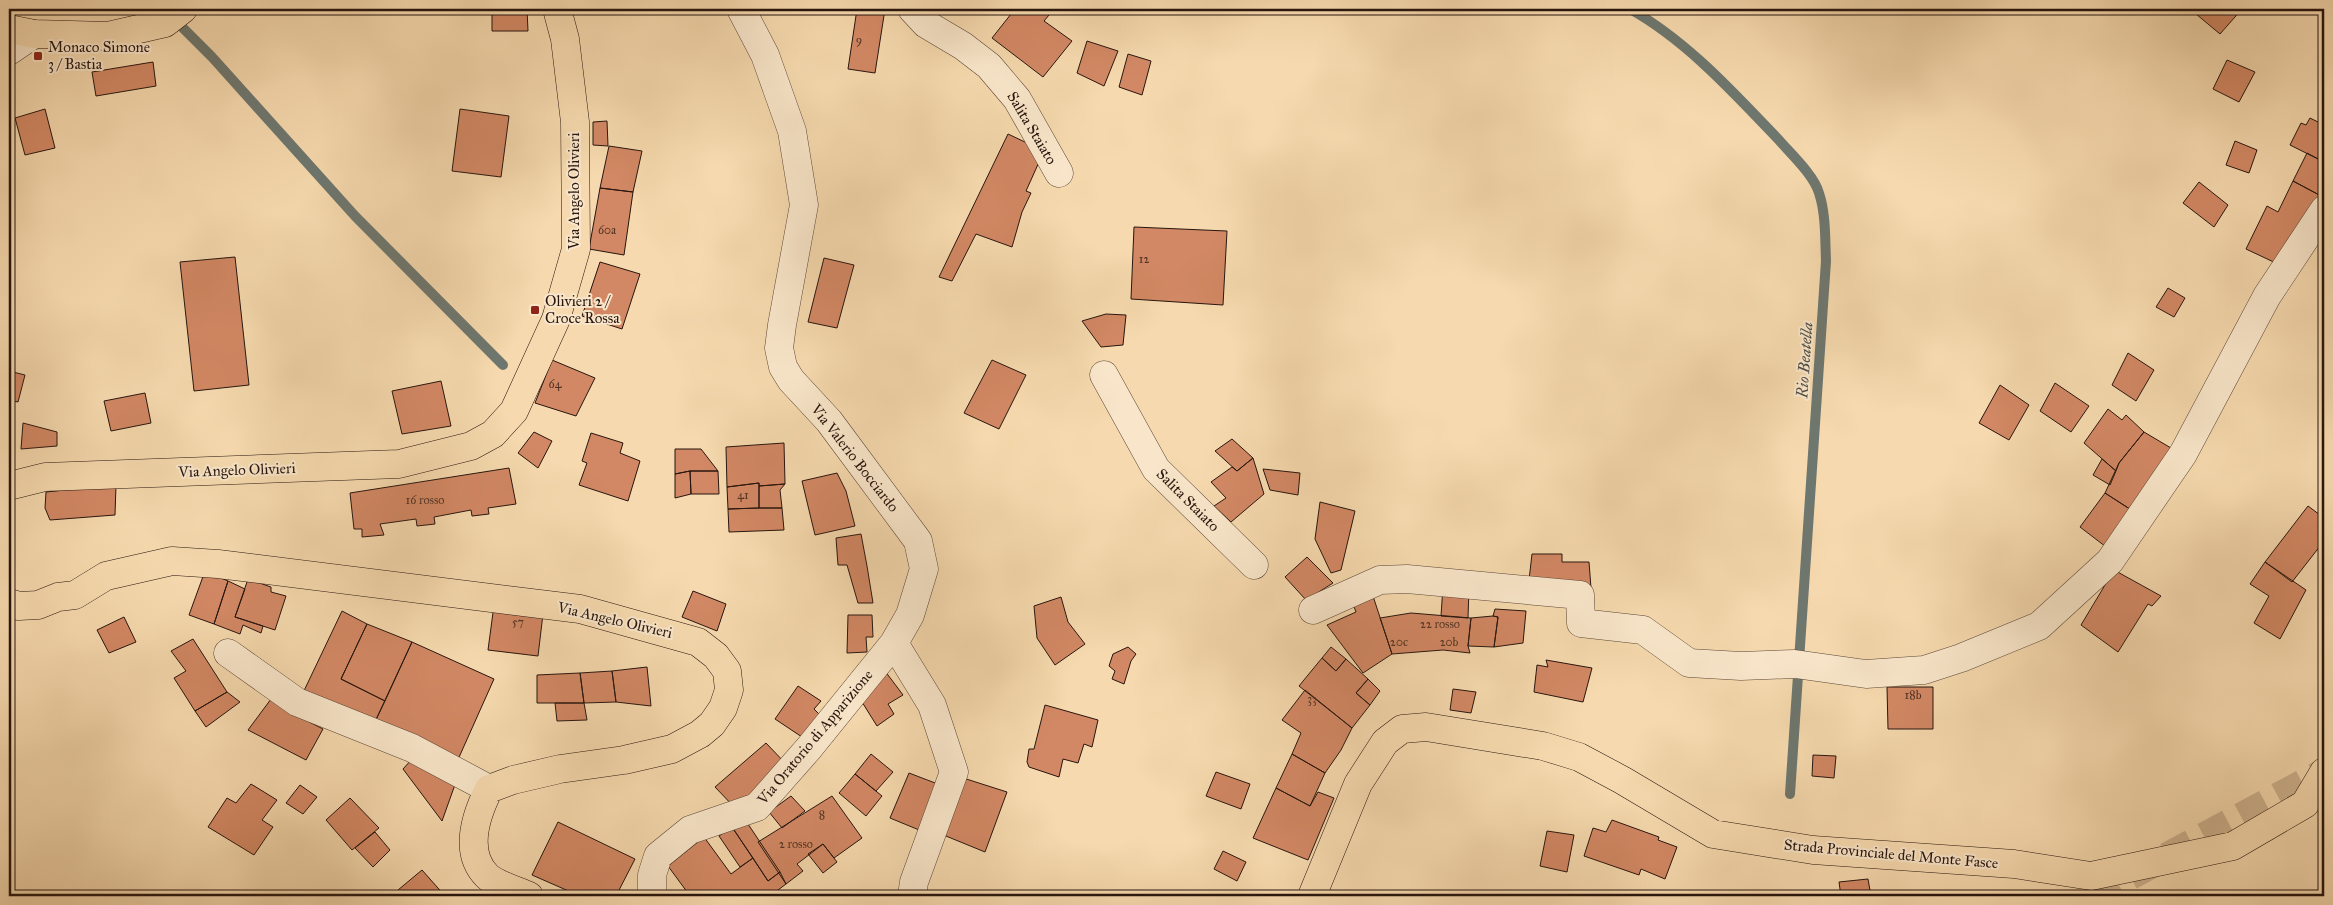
<svg xmlns="http://www.w3.org/2000/svg" width="2333" height="905" font-family="'IM FELL Great Primer',serif">
	<style>
		.lines { fill: none; stroke-linecap: round; stroke-linejoin: round }
		.stream { stroke: #6e776f; stroke-width: 10 }
		.building { fill: #d28864; stroke: #27150e }
		.highway-tunnel { stroke: #cdb28e; stroke-width: 28; stroke-dasharray: 28 14; stroke-linecap: butt }
		.minor-casing { stroke: #5b4636; stroke-width: 29 }
		.major-casing { stroke: #27150e; stroke-width: 29 }
		.minor { stroke: #f9e6ca; stroke-width: 28 }
		.major { stroke: #f6d9ae; stroke-width: 28 }
		.poi-dot { fill: #8f2418; stroke: #f9e6ca; stroke-width: 2 }
		.labels { text-anchor: middle; stroke-width: 4; stroke-linejoin: round; paint-order: stroke }
		.number-label { font-size: 12px; fill: #523224 }
		.poi-label { font-size: 15px; fill: #27150e; stroke: #f9e6ca; text-anchor: start }
		.street-label { font-size: 15px; fill: #27150e; stroke: #f9e6ca }
		.water-label { font-size: 16px; font-style: italic; fill: #504e47; stroke: #f9e6ca }
	</style>
	<rect width="100%" height="100%" fill="#f6d9ae"/>
	<filter id="stains"><feTurbulence type="fractalNoise" baseFrequency=".004" numOctaves="4"/><feColorMatrix values="0 0 0 0 .2 0 0 0 0 .09 0 0 0 0 .02 0 0 0 .5 -.17"/></filter>
	<radialGradient id="worn" r=".72"><stop offset=".6" stop-color="#630" stop-opacity="0"/><stop offset="1" stop-color="#630" stop-opacity=".3"/></radialGradient>
	<g class="lines">
		<path class="stream" d="M1630 9C1687 41 1733 92 1778 139 1790 153 1814 175 1819 193 1826 214 1825 239 1826 261L1790 794
			M173 18 212 57 355 216 503 365"/>
	</g>
	<path class="building" d="M487 9H527L528 31H492V11L487 12Z
		M857 9H885L875 73 848 69Z
		M1015 9H1054L1044 21 1072 41 1043 77 992 38Z
		M2190 9H2242L2220 34Z
		M1087 41 1118 51 1104 86 1077 73Z
		M1128 54 1151 61 1142 95 1119 87Z
		M2227 60 2255 72 2239 102 2213 89Z
		M153 62 156 86 96 96 92 72Z
		M45 109 55 148 25 155 15 118Z
		M460 109 509 116 501 177 452 171Z
		M2324 114V162L2290 145 2301 123 2306 125 2310 118 2320 123Z
		M607 121 608 146 593 145V122Z
		M1008 134 1044 151 1026 191 1031 193 1022 212 1012 247 976 234 952 281 939 277Z
		M2235 141 2257 150 2249 173 2226 165Z
		M609 146 642 151 633 192 600 188Z
		M2307 153 2324 162 2323 197 2293 181Z
		M2293 181 2323 197 2280 265 2246 249 2267 206 2278 212Z
		M2199 182 2228 205 2214 227 2183 203Z
		M600 188 633 192 624 255 589 249Z
		M1134 227 1227 231 1223 305 1131 299Z
		M235 257 249 385 194 391 180 262Z
		M824 258 854 265 837 328 808 322Z
		M600 262 640 274 622 329 582 316Z
		M2168 288 2185 298 2174 317 2156 307Z
		M1106 314 1126 315 1123 345 1101 347 1082 321Z
		M2128 353 2154 370 2136 401 2112 385Z
		M552 360 595 378 576 416 535 403Z
		M992 360 1026 375 999 429 964 413Z
		M9 371 25 375 18 402 9 400Z
		M441 381 451 426 402 434 392 391Z
		M2055 383 2089 406 2071 432 2040 411Z
		M2000 385 2029 405 2009 440 1979 423Z
		M145 393 151 423 111 431 104 401Z
		M2108 409 2122 420 2126 415 2144 432 2119 463 2116 471 2084 443Z
		M23 423 57 432V446L21 449Z
		M534 432 552 441 538 468 518 453Z
		M2144 432 2176 451 2136 513 2105 493 2119 463Z
		M591 433 623 443 620 453 640 461 628 501 579 485 587 463 582 461Z
		M1232 439 1253 458 1237 471 1215 451Z
		M784 443 785 484 759 486V483L727 487 726 447Z
		M675 449H701L718 471H690L675 474Z
		M1253 458 1264 494 1231 522 1214 506 1226 498 1211 482 1232 467 1237 471Z
		M2102 459 2116 471 2110 485 2093 475Z
		M509 468 516 504 488 508 489 514 472 516 471 510 434 517 435 524 417 526 416 519 380 524 384 535 362 537V529H354L350 493Z
		M1263 469 1300 473 1298 495 1270 490Z
		M690 471 691 494 675 498V474Z
		M690 471H718L719 494H691Z
		M837 473 846 491 855 526 815 535 802 481Z
		M759 483V508L728 509 727 487Z
		M785 484 780 490 782 508H759V486Z
		M116 485 115 515 50 520 45 508 46 492Z
		M2105 493 2136 513 2110 550 2080 527Z
		M1320 502 1355 511 1341 570 1331 573 1315 539Z
		M2308 506 2324 518V541L2292 582 2265 562Z
		M759 508H782L784 530 729 532 728 509Z
		M861 534 867 566 873 603H858L847 565H838L836 538Z
		M1532 554H1562V562H1589L1591 588 1529 580Z
		M1307 557 1333 583 1306 600 1285 577Z
		M2265 562 2306 590 2280 639 2254 623 2269 596 2250 584Z
		M2114 570 2161 596 2152 606 2148 604 2118 652 2081 625Z
		M205 571 228 581 214 624 189 615Z
		M248 579 271 587V592L286 596 275 630 235 617Z
		M228 581 245 589 235 617 263 626 261 633 243 625 240 634 214 624Z
		M1443 586 1469 588 1468 618 1441 616Z
		M693 591 726 604 717 631 682 617Z
		M1372 593 1392 654 1363 673 1327 625 1356 612 1351 599Z
		M1061 597 1068 622 1085 644 1055 665 1037 638 1034 606Z
		M494 605 543 614 538 656 488 650Z
		M1495 609 1526 611 1523 643 1494 647 1498 617 1493 616Z
		M342 611 367 624 341 679 385 701 373 726 301 697Z
		M1411 613 1471 618 1468 646 1470 653 1443 650 1392 654 1380 618Z
		M848 615H872L873 637H866L867 652 847 653Z
		M1493 616 1498 617 1494 647 1468 646 1471 618Z
		M124 617 136 642 109 653 97 630Z
		M367 624 412 642 385 701 341 679Z
		M193 639 227 692 195 711 174 678 186 671 171 651Z
		M412 642 494 679 456 764 373 726Z
		M1128 647 1136 654 1131 661 1124 684 1112 679 1115 671 1109 666 1113 654Z
		M1331 647 1346 659 1336 671 1322 658Z
		M1322 658 1336 671 1346 659 1368 679 1356 693 1370 705 1352 728 1299 686Z
		M1546 660 1592 668 1583 702 1534 692 1537 665 1548 667Z
		M647 667 651 706 616 702 612 671Z
		M612 671 616 702 584 703 580 673Z
		M885 671 903 695 888 704 894 714 877 726 857 694Z
		M580 673 584 703H537V675Z
		M1368 679 1380 691 1370 705 1356 693Z
		M798 686 821 701 814 709 821 716 802 737 775 719Z
		M1887 687H1933V729H1888Z
		M1453 689 1476 692 1471 713 1450 710Z
		M1305 690 1352 728 1341 750 1325 773 1292 754 1301 733 1282 720Z
		M227 692 240 702 206 727 195 711Z
		M274 695 288 711 323 729 306 760 248 730Z
		M555 703H584L587 720 557 721Z
		M1045 705 1098 720 1092 747 1084 744 1078 763 1063 759 1059 777 1029 767 1027 762 1029 749H1034Z
		M766 743 786 764 736 809 715 787Z
		M871 754 893 772 876 791 855 774Z
		M1292 754 1325 773 1310 806 1276 788Z
		M1813 755 1836 756 1834 778 1812 776Z
		M413 758 457 779 442 821 403 769Z
		M1216 772 1250 784 1241 809 1206 796Z
		M909 773 943 786 924 832 890 818Z
		M855 774 882 796 866 816 839 793Z
		M960 777 1007 792 985 852 941 834Z
		M251 784 277 800 262 820 273 827 254 855 208 827 227 798 236 803Z
		M300 785 317 797 303 814 286 803Z
		M1276 788 1310 806 1318 792 1334 798 1308 860 1253 838Z
		M791 796 805 811 782 828 769 812Z
		M832 796 862 838 834 858 823 844 797 864 803 871 786 884 758 842Z
		M350 798 379 828 352 850 326 820Z
		M744 818 780 872 768 881 732 827Z
		M1612 820 1659 837 1658 840 1677 847 1665 879 1641 869 1639 875 1584 856 1593 828 1606 832Z
		M558 822 635 859 616 896H580L532 875Z
		M732 827 753 858 740 867 719 836Z
		M1547 831 1574 835 1567 872 1540 866Z
		M375 832 390 850 373 867 355 848Z
		M704 837 731 874 753 858 768 881 780 872 786 884 770 896H690L668 866Z
		M823 844 837 862 823 873 808 854Z
		M1223 851 1246 862 1237 881 1214 869Z
		M422 870 445 896H403L398 890Z
		M1868 879 1871 896H1841L1839 882Z
		M1588 891 1591 896H1576Z"/>
	<g class="lines">
		<path class="highway-tunnel" d="M2093 896 2324 772"/>
		<defs>
			<path id="minor" d="M912 9 926 24 963 46 989 66 1017 99 1059 173
				M9 51 34 34
				M1104 375 1156 469 1254 565
				M1313 610 1380 580 1407 579 1580 595 1581 623 1643 630 1689 663 1741 666 1795 664 1866 674 1924 670 1961 658 2039 626 2110 561 2183 454 2267 296 2324 210
				M894 643 932 705 954 772 914 882 912 896
				M228 653 297 702 412 748 489 789
				M652 896V875L658 856 690 830 757 807 809 748 894 643 910 615 924 569 918 541 829 421 791 380 783 367 779 348 782 325 804 205 792 131 765 55 741 9"/>
			<path id="major" d="M9 29 34 34 108 36 165 23 183 9
				M9 486 45 477 399 464 471 446 493 434 514 411 556 319 576 249 575 122 565 39 557 9
				M9 603 19 606 38 605 58 597 75 595 106 576 172 561 218 564 580 609 698 642 716 656 727 671 729 690 723 708 712 724 700 734 672 749 624 760 560 769 513 780 489 789C476 815 463 852 487 876 495 884 518 891 529 896
				M1312 896 1358 784 1385 742 1402 729 1426 727 1543 746 1579 757 1622 780 1713 834 1813 850 2014 864 2091 876 2233 846 2305 804 2324 772"/>
		</defs>
		<use href="#minor" class="minor-casing"/>
		<use href="#major" class="major-casing"/>
		<use href="#minor" class="minor"/>
		<use href="#major" class="major"/>
	</g>
	<g class="poi-dot">
		<rect x="33" y="51" width="10" height="10" rx="2.5"/>
		<rect x="530" y="305" width="10" height="10" rx="2.5"/>
	</g>
	<g class="labels">
		<g class="number-label">
			<text x="859" y="44">9</text>
			<text x="607" y="234">60a</text>
			<text x="1144" y="263">12</text>
			<text x="555" y="388">64</text>
			<text x="743" y="499">41</text>
			<text x="425" y="504">16 rosso</text>
			<text x="518" y="626">57</text>
			<text x="1440" y="628">22 rosso</text>
			<text x="1399" y="646">20c</text>
			<text x="1449" y="646">20b</text>
			<text x="1913" y="699">18b</text>
			<text x="1312" y="703">33</text>
			<text x="822" y="819">8</text>
			<text x="796" y="848">2 rosso</text>
		</g>
		<g class="poi-label">
			<text x="48" y="52">Monaco Simone<tspan x="48" dy="17">3 / Bastia</tspan></text>
			<text x="545" y="306">Olivieri 2 /<tspan x="545" dy="17">Croce Rossa</tspan></text>
		</g>
		<g class="street-label">
			<text transform="translate(1032 128) rotate(59)" y="5">Salita Staiato</text>
			<text transform="translate(574 191) rotate(-90)" y="5">Via Angelo Olivieri</text>
			<text transform="translate(855 458) rotate(52)" y="5">Via Valerio Bocciardo</text>
			<text transform="translate(237 470) rotate(-2)" y="5">Via Angelo Olivieri</text>
			<text transform="translate(1188 500) rotate(45)" y="5">Salita Staiato</text>
			<text transform="translate(615 620) rotate(13)" y="5">Via Angelo Olivieri</text>
			<text transform="translate(815 737) rotate(-50)" y="5">Via Oratorio di Apparizione</text>
			<text transform="translate(1891 854) rotate(5)" y="5">Strada Provinciale del Monte Fasce</text>
		</g>
		<g class="water-label">
			<text transform="translate(1804 360) rotate(-86)" y="6">Rio Beatella</text>
		</g>
	</g>
	<rect width="2333" height="905" fill="none" stroke="#f6d9ae" stroke-width="30"/>
	<rect x="10" y="10" width="2313" height="885" fill="none" stroke="#27150e" stroke-width="2.5"/>
	<rect x="15" y="15" width="2303" height="875" fill="none" stroke="#27150e"/>
	<rect width="100%" height="100%" filter="url(#stains)"/>
	<rect width="100%" height="100%" fill="url(#worn)"/>
</svg>
